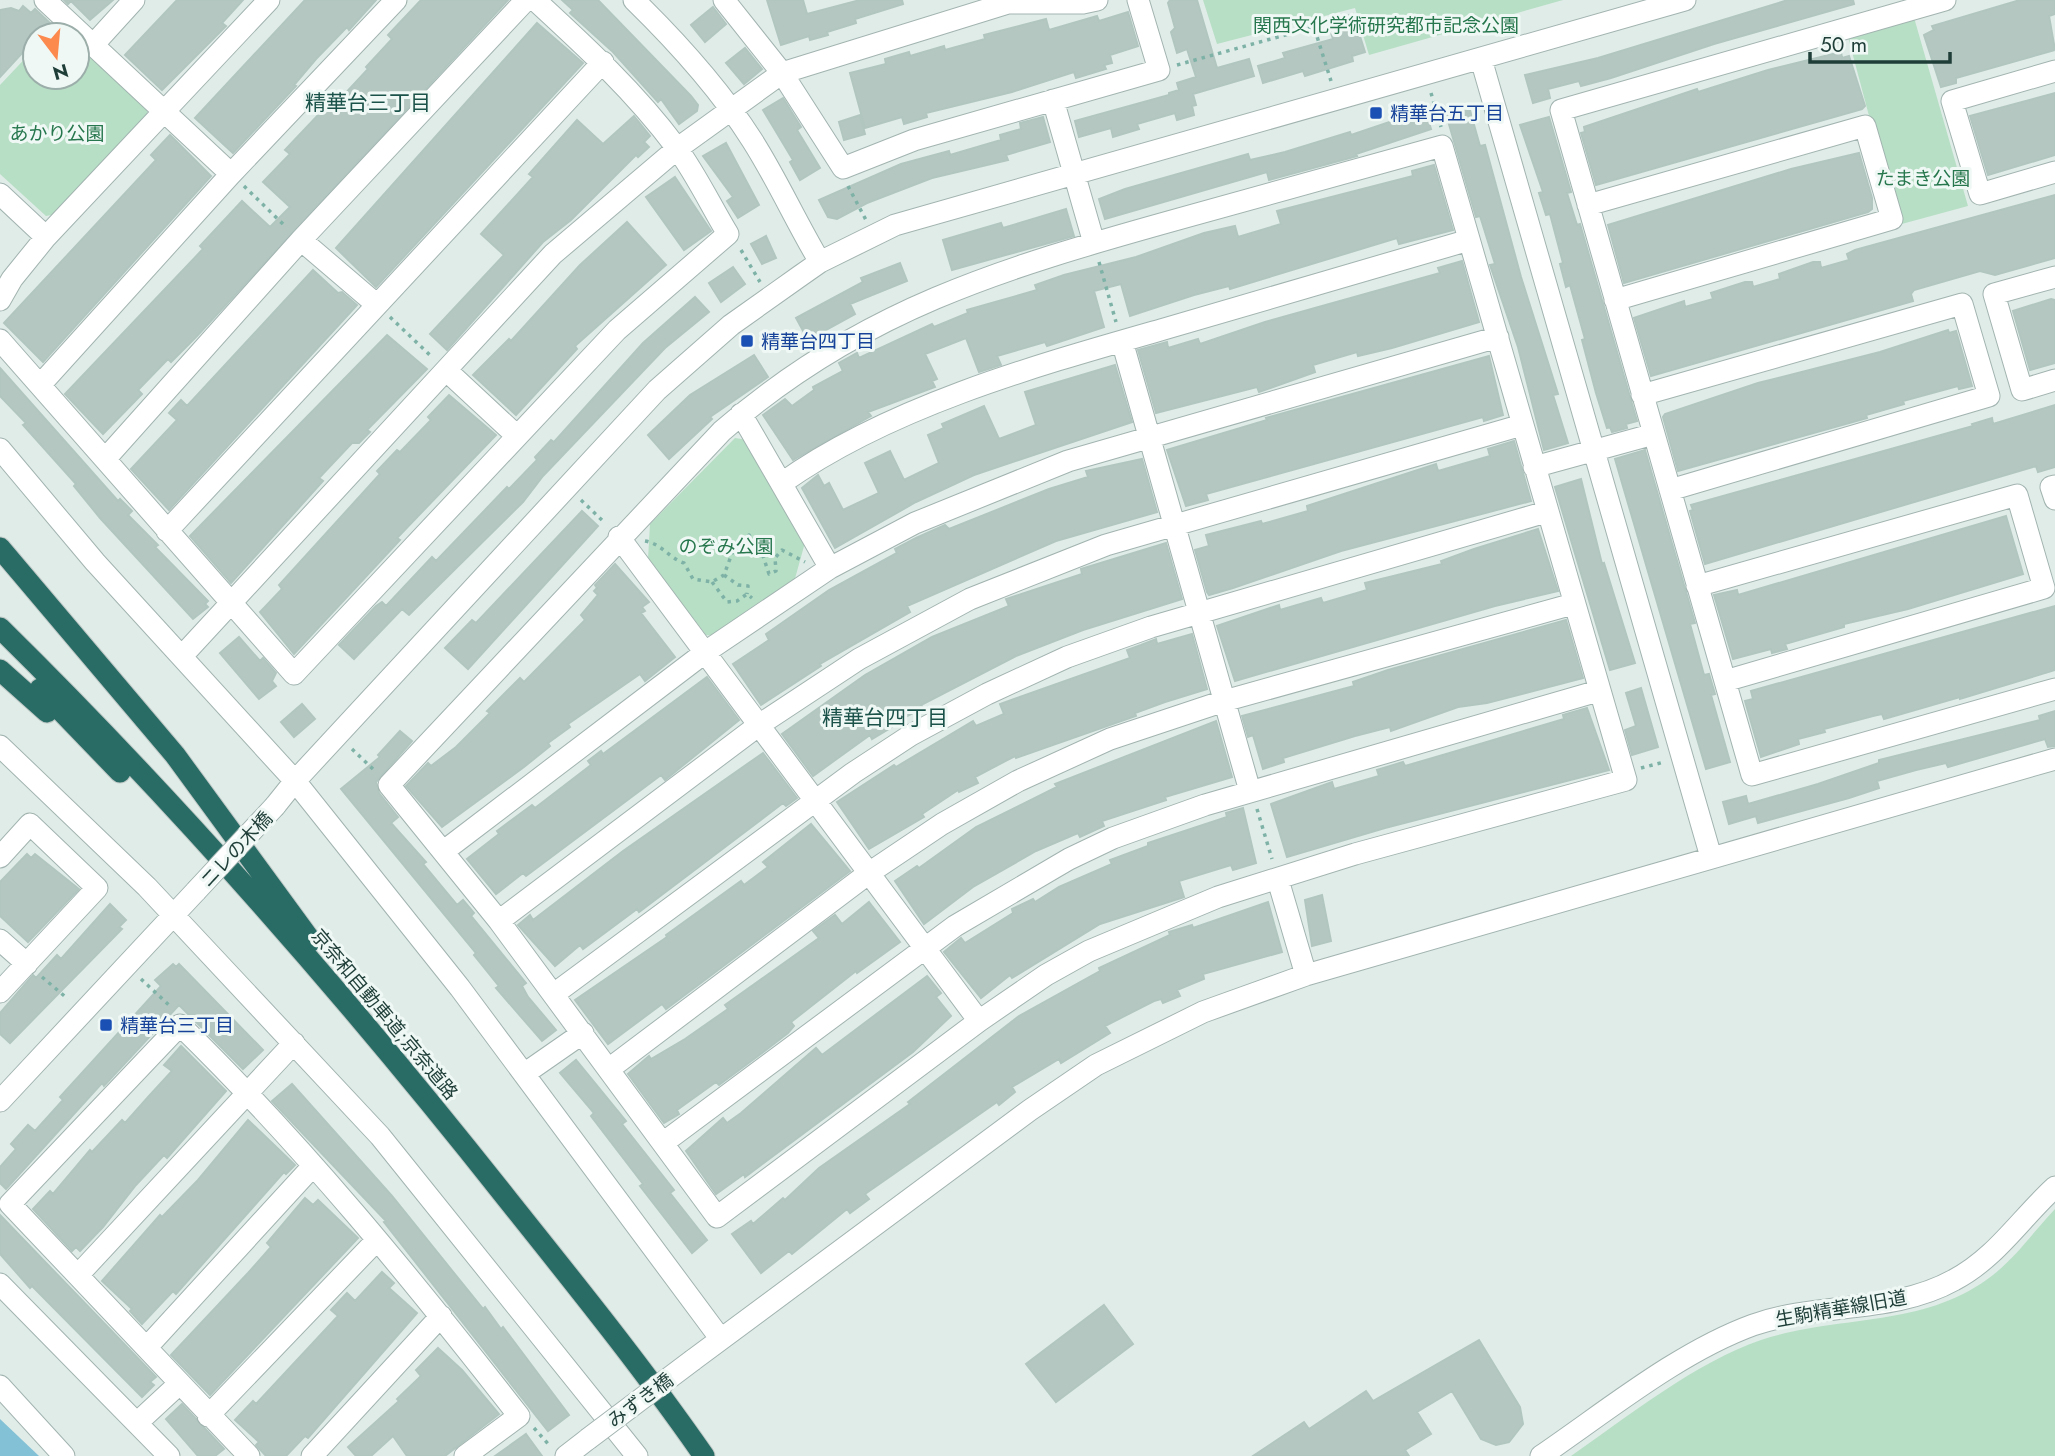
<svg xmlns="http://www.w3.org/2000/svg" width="2055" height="1456" font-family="Jost,'Noto Sans JP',sans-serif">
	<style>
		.green { fill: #b7dfc5 }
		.water { fill: #83c1d6 }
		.building { fill: #b5c7c1; stroke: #b2c6c0; stroke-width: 2 }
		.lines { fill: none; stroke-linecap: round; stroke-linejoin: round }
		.minor-casing { stroke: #a2b4b0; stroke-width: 23 }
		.highway-casing { stroke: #c0c9c7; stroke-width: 23 }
		.path { stroke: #7eb2a7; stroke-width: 3.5; stroke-dasharray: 3.5 5; stroke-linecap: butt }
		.minor { stroke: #fff; stroke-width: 21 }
		.highway { stroke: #296c65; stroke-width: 21 }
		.minor-bridge-casing { stroke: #a2b4b0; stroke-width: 23; stroke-linecap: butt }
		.minor-bridge { stroke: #fff; stroke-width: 21 }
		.transit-dot { fill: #1a4fb4; stroke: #f0f8f5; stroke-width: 2.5 }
		.labels { text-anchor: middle; stroke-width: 6; stroke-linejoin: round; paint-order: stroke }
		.park-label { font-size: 19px; fill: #26774d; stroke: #f0f8f5 }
		.transit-label { font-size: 19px; fill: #164399; stroke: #f0f8f5; text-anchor: start }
		.street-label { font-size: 19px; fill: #1f3e38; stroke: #f0f8f5 }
		.neighbourhood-label { font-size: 21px; fill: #1a5149; stroke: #f0f8f5 }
	</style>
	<rect width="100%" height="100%" fill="#e0ece8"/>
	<path class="green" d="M1203 0H1563L1369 55 1355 8 1217 44Z
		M1913 14 1968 206 1898 225 1847 33Z
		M77 40 147 104V117L57 214 46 216 0 174V85L35 48V77H77Z
		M735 438 748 440 806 539 794 582 714 636 706 635 648 559 650 524Z
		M2055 1209V1456H1571C1627 1417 1696 1362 1761 1340 1839 1314 1924 1329 1993 1275 2017 1256 2034 1231 2055 1209Z"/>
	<path class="water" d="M0 1419 39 1456H0Z"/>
	<path class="building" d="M64 0H113L90 20 71 1 68 4Z
		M177 0H243L222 23 226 26 162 90 125 55Z
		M305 0H376L349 30 347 27 316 59 294 85 296 86 233 153 195 118Z
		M421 0H508L197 336 171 362 168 359 138 390 142 394 103 434 65 394 203 249 200 246 242 201 270 227 290 207 263 182 290 154 285 150 320 113 325 109 328 112 368 69 366 67 392 39 388 35Z
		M562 0H598L691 96 698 105 697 111 679 124 661 99 658 102 613 52 570 13 573 10Z
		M767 0H803L807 14 860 0H902L903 4 855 19 856 23 827 32 828 35 810 40 809 36 781 45Z
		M1170 0H1197L1217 68 1249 59 1254 76 1193 94 1196 105 1192 106 1194 115 1177 120 1175 113 1137 124 1139 129 1113 137 1111 128 1079 137 1075 121 1169 95V93L1179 90 1177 83 1196 77 1187 49 1177 53 1171 32 1175 28 1168 3Z
		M1788 0H1853L1854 4 1714 44 1611 78 1581 86 1579 81 1548 89 1550 98 1533 103 1525 75 1598 58Z
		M2020 0H2055V14L2049 16 2055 50 1956 78V83L1941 87 1924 35 1934 30 1932 26Z
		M23 6 31 13 35 9 50 23 39 35H35V39L0 77V10L11 8 19 11Z
		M713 7 726 24 705 42 691 25Z
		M1128 12 1138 46 1110 55 1112 63 1104 65 1106 69 1076 78 1074 72 1012 92 926 113 927 117 904 124 902 117 865 128 850 73 886 64 885 59 909 52 910 56 944 46 945 50 985 39 984 35 1046 19 1049 30 1097 16 1099 21Z
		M1353 14 1365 52 1352 56 1353 61 1305 76 1303 71 1263 83 1258 66 1285 58 1283 53 1333 39 1330 30 1339 27 1336 19Z
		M537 23 583 63 376 287 336 248Z
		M745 48 762 69 744 84 726 63Z
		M1841 52 1842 58 1849 56 1865 106 1862 109 1596 185 1581 133 1585 132 1584 127 1697 89 1698 92 1768 70Z
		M2055 93V155L1988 175 1970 116Z
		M783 98 801 127 797 130 820 168 800 180 790 162 793 160 763 110Z
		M1469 107 1480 146 1485 145 1521 277 1558 394 1553 395 1568 443 1544 450 1518 347 1490 265 1495 264 1480 216 1476 217 1446 114Z
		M1425 110 1431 129 1356 154 1357 156 1269 180 1267 172 1105 219 1099 199 1125 189 1248 154 1250 160 1285 152 1350 132 1351 135Z
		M860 115 865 134 844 140 839 122Z
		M634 116 650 136 644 142 649 147 638 157 636 155 571 220 543 242 447 350 430 334 504 255 481 234 533 177 529 174 577 120 603 144Z
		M1043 117 1050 142 1006 155 1008 160 932 178 867 203 837 219 828 217 819 200 901 164 949 151 950 155 1001 140 1000 135 1021 129 1020 123Z
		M1549 117 1571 192 1567 193 1577 225 1580 224 1637 421 1626 424 1627 428 1612 432 1610 427 1607 428 1596 393 1582 340 1585 339 1570 285 1566 287 1560 264 1563 263 1550 214 1546 215 1539 193 1543 192 1520 125Z
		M170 135 211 176 43 362 4 323 156 160 151 155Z
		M726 143 759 205 738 218 727 201 733 197 703 156Z
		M1859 153 1872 198V209L1868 212 1624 283 1608 225 1791 169Z
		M1434 165 1453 230 1399 244 1397 238 1230 289 1229 286 1194 295 1130 316 1121 284 1094 291 1104 327 1047 346 1045 342 997 356 1001 365 979 372 966 338 925 354 937 379 932 381 935 387 868 412 871 416 793 460 763 415 785 399 792 406 814 390 813 387 843 371 839 363 857 353 859 358 932 324 934 327 968 313 967 310 1037 290 1035 285 1064 275 1136 257 1204 233 1235 226 1238 237 1281 224 1277 211 1413 176 1412 171Z
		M675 177 711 231 684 250 646 197Z
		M2055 195V258L1995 275 1980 271 1914 290 1911 294 1913 301 1651 376 1634 318 1684 301 1685 307 1713 299 1711 293 1745 282H1752L1753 287 1780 279 1779 274 1813 262H1820L1821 268 1849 260 1847 254 1855 250Z
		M1066 209 1074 236 952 270 943 240 1001 223 1003 228Z
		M627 222 666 265 575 346 577 349 516 415 473 375 509 339 511 341 580 265Z
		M766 236 776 258 762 264 751 244Z
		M1462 261 1479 322 1392 348 1358 356 1357 352 1313 365 1315 372 1259 392 1257 387 1156 413 1138 350 1167 342 1168 348 1198 339 1200 344 1265 322 1440 273 1438 268Z
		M900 263 907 281 850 304 855 314 808 340 796 318 863 282 861 278Z
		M733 267 745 284 721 302 709 283Z
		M313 270 338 293 342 292 357 305 169 510 131 469 177 420 169 413 181 400 187 406Z
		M695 297 709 312 665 348 543 476 523 502 433 591 409 615 402 609 354 659 339 645 376 606 382 602 386 606 432 557 436 561 507 487 509 489 537 460 535 457 551 440 554 442 643 343Z
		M2051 299 2055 300V363L2030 370 2013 311Z
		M1948 330 1949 333 1956 331 1972 386 1959 389 1958 386 1903 401 1904 404 1866 415 1867 418 1678 471 1663 417 1665 414 1758 383 1880 352Z
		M387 335 427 369 367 430 370 432 359 443H352L319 478 323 481 231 583 190 536Z
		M754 355 768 377 710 417 712 419 669 459 648 435 690 395Z
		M1489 356 1503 415 1484 421 1483 417 1206 494 1208 500 1186 506 1167 450 1267 420 1266 418Z
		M1115 365 1132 422 974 475 916 502 835 548 802 488 818 475 824 486 829 483 843 510 879 493 865 463 890 451 904 480 939 463 928 435 944 428 942 424 984 406 999 439 1036 425 1025 392Z
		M0 368 118 501 120 499 132 511 128 515 158 545 155 547 208 601 205 604 208 607 193 619 100 518 74 486 76 484 23 425 26 423 0 396Z
		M449 395 496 435 397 538 400 540 294 654 260 612 282 589 279 585 380 474 377 471 397 450 400 452 431 420 428 417Z
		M2055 405V467L2038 472 2036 466 1705 564 1690 511 1693 510 1691 505 1973 426 1972 424 1992 418 1993 424Z
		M1514 441 1531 501 1341 551 1233 588 1209 595 1207 592 1195 550 1209 546 1206 535 1261 521 1262 524 1308 511 1307 506 1436 464 1438 471 1490 456 1488 449Z
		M1645 450 1695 623 1690 624 1704 675 1709 674 1715 694 1711 695 1730 762 1706 769 1615 459Z
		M1142 459 1157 512 1056 541 907 606 910 612 820 664 821 666 761 705 733 664 769 640 766 634 829 590 897 553 895 549 916 538 945 525 949 529 1049 489 1088 477 1086 471Z
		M1581 479 1602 564 1604 563 1635 663 1610 670 1555 487Z
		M582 511 598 526 468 669 445 648 472 620 476 623Z
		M2006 516 2023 574 1908 609 1844 624V627L1785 644 1787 649 1772 653 1771 649 1733 659 1714 595 1737 590 1738 595Z
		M1538 529 1558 591 1495 606 1235 681 1217 626 1279 605 1280 610 1321 598 1323 603 1367 590 1365 583 1442 564 1441 561 1474 549Z
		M1166 543 1182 599 1083 630 1016 656 921 705 923 708 891 724 892 727 872 739 870 735 813 776 782 734 865 675 932 637 1009 606 1006 599 1082 574 1081 569Z
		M615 564 649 602 642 607 645 611 641 613 675 657 645 681 640 674 568 724 570 727 548 743 550 746 524 767 442 827 406 786 428 763 431 766 456 747 490 713 487 711 520 678 524 682 585 620 581 615 598 595 594 591 597 588 595 585Z
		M2055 606V670L1960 699V697L1884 719 1882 714 1873 716 1824 729 1825 732 1798 739 1799 744 1761 757 1745 701 1753 699 1751 691Z
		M1566 620 1583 678 1487 703 1458 707 1391 731 1390 727 1355 736 1283 758 1284 762 1263 769 1253 735 1248 737 1242 716 1354 686 1353 682 1388 670Z
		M1192 634 1207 689 1165 702 1135 713 1136 716 1016 758 1015 756 975 777 978 783 959 792 958 790 922 814 924 817 869 849 837 802 894 765 896 767 973 721 976 726 1004 714 1000 704 1130 658 1127 650 1141 645 1156 639 1157 644Z
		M239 637 260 661 263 658 276 673 272 681 276 686 259 699 220 653Z
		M707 677 739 720 665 780 661 775 526 876 523 873 496 894 467 859 499 834 497 831 532 805 535 808 591 765 588 761 601 751 603 754Z
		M1641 688 1658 747 1632 755 1625 730 1636 726 1626 693Z
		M302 704 315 719 294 737 281 722Z
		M1587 708 1609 770 1385 828 1287 857 1271 804 1332 782 1334 789 1379 776 1377 770 1403 762 1405 766 1453 752 1564 719 1563 715Z
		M2055 711V746L2048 747 2045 739 1948 767 1946 763 1916 770 1877 781 1879 788 1849 798 1758 823 1756 816 1729 824 1723 802 1746 796 1748 804 1818 784 1879 763V760L2040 720 2039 716Z
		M1216 721 1232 777 1165 797 1166 800 1102 821 1104 826 1080 837 1078 833 1036 851 973 887 924 924 895 881 917 866 919 868 976 827 1057 787 1055 784Z
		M400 731 412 741 376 782 379 793 398 817 391 823 426 862 423 864 457 905 463 900 474 913 471 916 526 983 522 986 528 997 556 1030 542 1041 496 988 499 986 474 955 476 953 341 789 380 757 378 755Z
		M763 753 797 798 786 806 783 803 639 912 637 909 583 949 580 945 555 966 518 925 530 915 533 920 623 851Z
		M1243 808 1256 863 1233 870 1231 865 1179 881 1184 897 1100 924 1012 978 1010 975 981 998 944 952 961 938 965 943 1013 913 1012 909 1033 899 1035 902 1059 887 1112 864 1110 860 1148 846V843L1227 817 1226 813Z
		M811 824 850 871 666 1009 662 1004 608 1044 575 1000 667 937 666 935 741 881 744 885 768 867 763 862Z
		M27 854 31 858 35 854 79 889 28 942 0 916V882Z
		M1322 895 1331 941 1312 946 1305 900Z
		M869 902 900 942 857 973 856 971 791 1022 794 1026 788 1033 766 1050 719 1085 716 1082 677 1110 679 1114 664 1123 628 1074 649 1056 651 1059 685 1039 728 1009 725 1005 819 938 813 931 835 915 842 924Z
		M1268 902 1282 952 1203 974 1204 979 1177 990 1180 996 1163 1003 1161 999 1154 1001 1105 1026 1110 1033 1061 1063 1059 1059 1012 1087 1015 1092 999 1105 997 1102 865 1194 869 1199 850 1213 847 1209 792 1254 789 1251 761 1273 732 1234 751 1221 753 1224 783 1198 785 1200 819 1168 910 1104 908 1102 1019 1016 1100 971 1099 968 1170 935 1169 932 1192 925 1193 928Z
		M110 904 126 920 119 927 122 929 10 1043 0 1034V1013L33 975 36 978 57 955 61 959Z
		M173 964 176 967 179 964 263 1050 243 1069 179 1005 104 1086 102 1083 6 1189 0 1183V1167L16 1149 11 1144 28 1125 35 1131 63 1100 60 1097 161 986 155 980Z
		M927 976 941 993 936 997 951 1016 913 1052 745 1177 744 1174 716 1194 686 1151 723 1118 727 1123 741 1113 816 1048 822 1055Z
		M181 1046 226 1091 167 1158 164 1155 136 1185 103 1227 80 1251 76 1247 72 1251 33 1209 50 1191 53 1194 90 1150 92 1152 122 1120 125 1123 149 1096 172 1071 164 1065Z
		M576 1060 626 1121 622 1124 674 1190 670 1193 707 1240 692 1253 640 1186 643 1184 591 1116 594 1113 560 1073Z
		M292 1084 392 1196 483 1309 485 1307 501 1329 503 1327 569 1415 548 1431 384 1222 386 1221 272 1101Z
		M248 1120 295 1165 286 1174 284 1172 176 1294 173 1291 142 1324 130 1311 132 1309 102 1281 160 1215 162 1217 198 1180Z
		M305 1198 313 1205 318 1200 358 1238 210 1395 171 1355 248 1273 271 1247 267 1243Z
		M0 1215 156 1377 150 1382 154 1385 142 1397 32 1286 30 1288 0 1254Z
		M382 1272 394 1283 389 1288 417 1313 308 1438 305 1436 286 1456H266L256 1445 259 1442 235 1420 253 1401 256 1404 338 1316 331 1310 347 1293 355 1301Z
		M1104 1305 1133 1344 1056 1402 1026 1364Z
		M1479 1340 1520 1407 1523 1424 1509 1442 1496 1445 1481 1439 1452 1391 1417 1412 1431 1434 1405 1450 1409 1456H1253L1304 1422 1309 1429 1366 1391 1373 1401Z
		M438 1348 462 1370 499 1414 445 1456H407L393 1436 371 1456H356L348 1447 399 1401 397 1399 421 1376 416 1370Z
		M182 1404 224 1449 215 1456H198L166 1419Z
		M526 1434 542 1456H495Z"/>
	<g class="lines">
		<defs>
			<path id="minor" d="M45 0 231 174
				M634 0C678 43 719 88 752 140 777 179 796 222 820 262
				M724 0 782 73 843 168 914 140 1159 70 1138 0
				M1945 0 1561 110 1752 775 2055 689
				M94 44 134 0
				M1481 59 1711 857
				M2055 71 1952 101 1980 194 2055 172
				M1053 100 1094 243
				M1442 146 1626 780 1355 854 1218 897 1089 951 1046 975 979 1021 717 1217 499 921 389 785 722 431C860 310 1003 268 1175 220 1264 196 1353 171 1442 146Z
				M0 194 46 237
				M1588 205 1865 126 1892 219 1615 300
				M301 240 376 304
				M2055 277 1994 294 2022 390 2055 380
				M0 300 12 279 46 237 269 0
				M0 340 294 674 617 330 728 234C711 206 696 174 676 147 635 92 585 46 535 0
				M1122 341 1250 791
				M447 371 517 436
				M41 384 231 174 396 0
				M1642 395 1962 304 1989 396 1670 490
				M741 414 830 568
				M0 449 95 562 295 781 460 988 720 1338
				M107 457 301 240 526 0
				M1534 467 1654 434
				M782 483C890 406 1038 365 1164 329 1266 299 1367 270 1469 240
				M2055 486 2051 487 2055 499
				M167 531 603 62
				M619 537 979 1021
				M1697 586 2017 495 2044 588 1725 681
				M183 655 553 254 678 148 782 73 1008 3H1083L1097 0
				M0 746 147 887 380 1136 637 1456
				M275 806 295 781 657 390 731 325 800 276 820 262 895 225 1685 0
				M444 851 707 651 830 568 915 523 1068 461 1498 337
				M0 857 30 824 97 888 0 992
				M1278 880 1306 975
				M499 921 759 725 859 659 970 599 1106 545 1522 425
				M0 940 27 964
				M554 994 853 773 911 735 987 694 1067 657 1151 627 1546 512
				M609 1069 869 873 942 824 1018 781 1110 739 1224 701 1573 604
				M524 1074 583 1033
				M0 1101 196 891
				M663 1143 955 926 1069 859 1113 838 1205 805 1598 691
				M79 1274 294 1043
				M0 1284 169 1456
				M148 1346 312 1167
				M693 1360 1030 1110 1096 1065 1203 1012 1306 975 2055 759
				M0 1386 64 1456
				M208 1416 376 1241
				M138 1422 179 1384
				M249 1456 10 1204 180 1025C303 1145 413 1280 519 1416L465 1456
				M312 1456 441 1316
				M566 1456 588 1439
				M1541 1456C1607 1411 1679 1352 1753 1325 1818 1302 1893 1314 1954 1280 1996 1258 2021 1218 2055 1187"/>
			<path id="highway" d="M0 548 175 755 311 941
				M0 628C182 807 350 1000 508 1200 575 1284 643 1368 704 1456
				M0 670 47 712
				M40 689 120 772"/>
		</defs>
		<use href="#minor" class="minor-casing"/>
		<use href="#highway" class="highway-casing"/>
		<path class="path" d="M1177 65 1314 27 1331 81
			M1431 93 1441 127
			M244 186 286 227
			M848 186 866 220
			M741 250 760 282
			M1099 262 1116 322
			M390 317 433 358
			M581 500 605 523
			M645 541C662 544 669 558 684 563L693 579 712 582 724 575 734 548 743 544 749 535 763 556 769 574 776 571 775 558 782 550 805 562
			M724 575 738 585 748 586 747 594
			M712 582 727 602 737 601 747 594 752 598
			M352 749 375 771
			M1641 768 1664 762
			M1257 809 1272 859
			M42 977 68 999
			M141 979 171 1007
			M534 1428 550 1446"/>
		<use href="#minor" class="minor"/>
		<use href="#highway" class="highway"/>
		<defs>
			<path id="minor-bridge" d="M196 891 275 806
				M588 1439 693 1360"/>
		</defs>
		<use href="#minor-bridge" class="minor-bridge-casing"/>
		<use href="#minor-bridge" class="minor-bridge"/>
	</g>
	<g class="transit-dot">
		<rect x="1369" y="106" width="14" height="14" rx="3.5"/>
		<rect x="740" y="334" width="14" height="14" rx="3.5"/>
		<rect x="99" y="1018" width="14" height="14" rx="3.5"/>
	</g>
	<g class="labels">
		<g class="park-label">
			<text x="1386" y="32">関西文化学術研究都市記念公園</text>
			<text x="57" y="140">あかり公園</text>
			<text x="1923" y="185">たまき公園</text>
			<text x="726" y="553">のぞみ公園</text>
		</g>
		<g class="transit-label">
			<text x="1390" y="120">精華台五丁目</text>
			<text x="761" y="348">精華台四丁目</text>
			<text x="120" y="1032">精華台三丁目</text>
		</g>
		<g class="street-label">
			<text transform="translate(236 849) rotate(-47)" y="7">ニレの木橋</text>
			<text transform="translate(385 1014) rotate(50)" y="7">京奈和自動車道;京奈道路</text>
			<text transform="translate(1841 1308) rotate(-10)" y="7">生駒精華線旧道</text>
			<text transform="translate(640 1400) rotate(-37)" y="7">みずき橋</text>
		</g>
		<g class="neighbourhood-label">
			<text x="368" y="110">精華台三丁目</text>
			<text x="885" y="725">精華台四丁目</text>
		</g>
	</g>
	<g transform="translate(56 56) rotate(164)"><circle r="33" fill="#f0f8f5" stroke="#9caea9" stroke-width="2"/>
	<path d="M0-5L12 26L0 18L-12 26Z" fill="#fc894d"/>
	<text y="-10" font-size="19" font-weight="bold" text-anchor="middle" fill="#1f3e38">N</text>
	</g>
	<path d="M1810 52v10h140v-10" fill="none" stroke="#1f3e38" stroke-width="3.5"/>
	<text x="1820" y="52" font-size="21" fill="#1f3e38" stroke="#f0f8f5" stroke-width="5" paint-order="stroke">50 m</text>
</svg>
